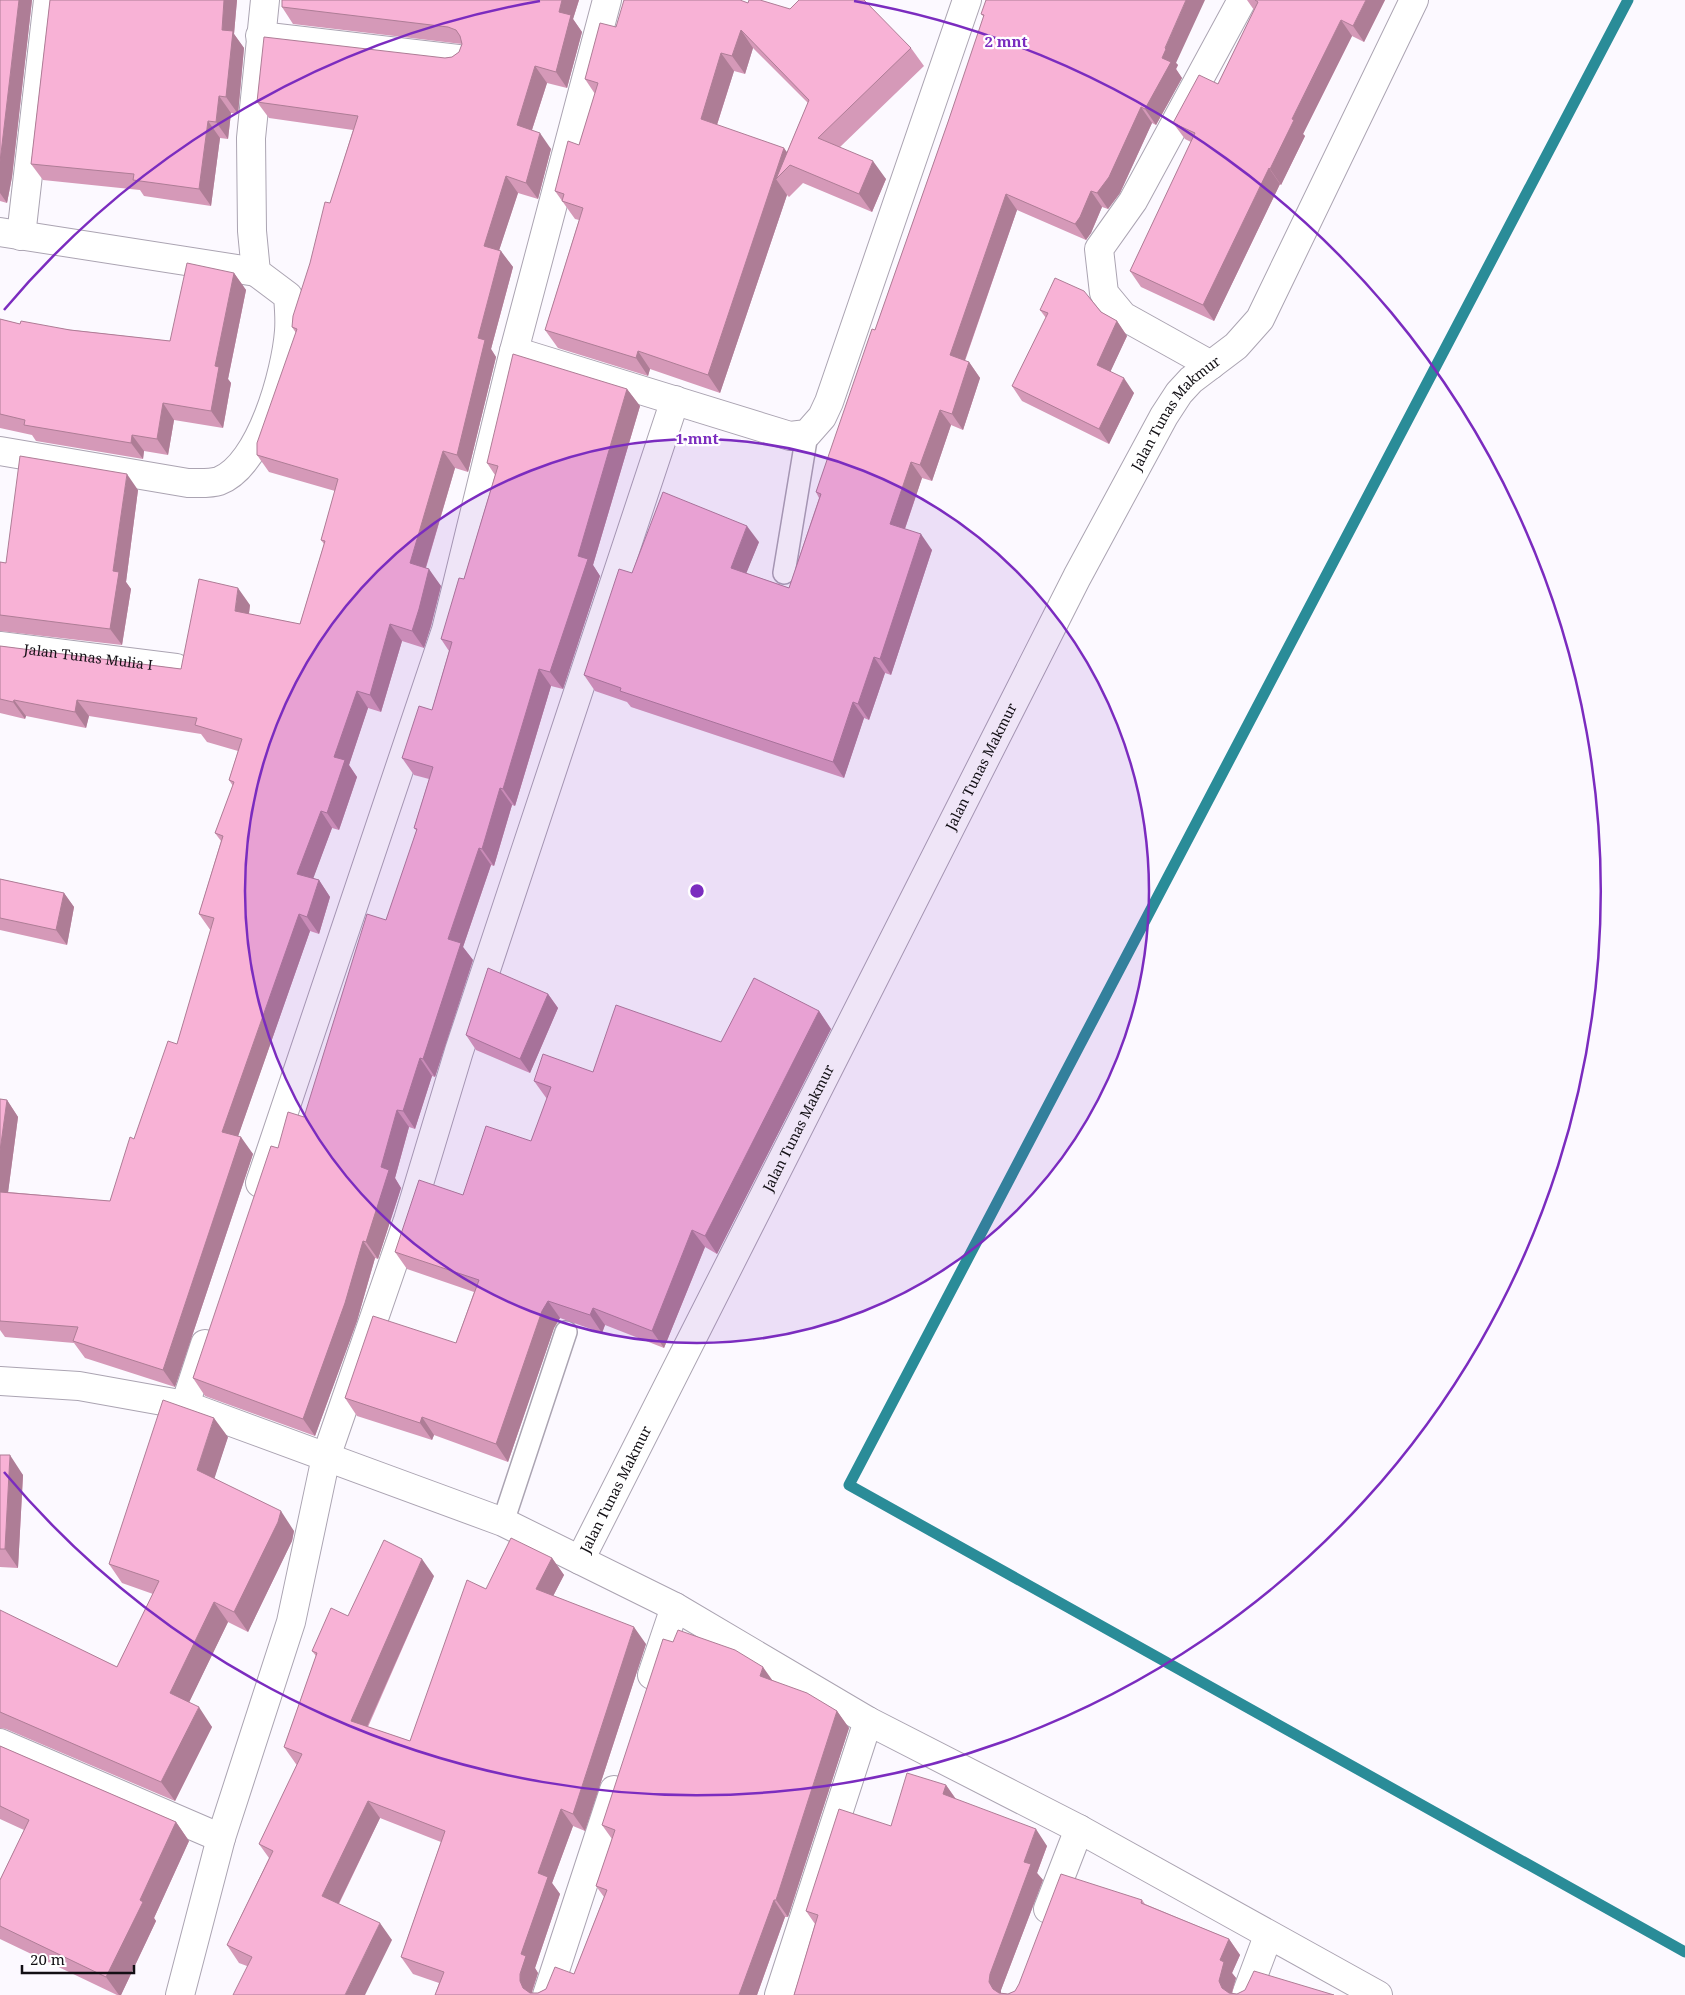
<svg xmlns="http://www.w3.org/2000/svg" width="1685" height="1995" font-family="'Noto Serif',serif">
	<style>
		.lines { fill: none; stroke-linecap: round; stroke-linejoin: round }
		.stream { stroke: #2a8c98; stroke-width: 11 }
		.service-casing { stroke: #aba4b2; stroke-width: 24 }
		.minor-casing { stroke: #aba4b2; stroke-width: 30 }
		.service { stroke: #fff; stroke-width: 21 }
		.minor { stroke: #fff; stroke-width: 28 }
		.wall { fill: #d599b8; fill-rule: evenodd }
		.shaded-wall { fill: #ae7d96 }
		.building { fill: #f8b2d6; stroke: #ae7d96 }
		.ring { fill: none; stroke: #7b2cbf; stroke-width: 2.5 }
		.labels { text-anchor: middle; stroke-width: 4.5; stroke-linejoin: round; paint-order: stroke }
		.street-label { font-size: 14px; fill: #120f14; stroke: #fff }
		.centre { fill: #7b2cbf; stroke: #fff; stroke-width: 2.5 }
		.ring-label { font-size: 15px; text-anchor: middle; font-weight: bold; fill: #7b2cbf; stroke: #fff; stroke-width: 4.5; stroke-linejoin: round; paint-order: stroke }
	</style>
	<rect width="100%" height="100%" fill="#fcf9ff"/>
	<g class="lines">
		<path class="stream" d="M1628 0 849 1485 1685 1952"/>
		<defs>
			<path id="service" d="M784 573 807 434
				M503 1522 566 1332"/>
			<g id="minor">
				<path d="M260 36 458 59"/>
				<path d="M0 232 256 272"/>
				<path d="M21 236 48 0"/>
				<path d="M514 351 790 436 807 434 822 417 829 402 967 0"/>
				<path d="M1211 365 1123 316 1104 293 1099 249 1133 201 1242 0"/>
				<path d="M0 451 188 483C198 483 210 484 219 481 261 465 286 371 289 331 290 319 289 308 288 296L256 272 252 231 251 138 265 0"/>
				<path id="s1" d="M0 646 176 668"/>
				<path d="M260 1183 446 630 514 351 607 0"/>
				<path d="M0 1381 79 1386 185 1405 503 1522 675 1607 868 1721 1079 1829 1378 1995"/>
				<path d="M185 1405 205 1344"/>
				<path id="s2" d="M580 1560 1077 577 1164 416 1179 393 1191 380 1236 346 1260 319 1414 0"/>
				<path d="M652 1675 675 1607"/>
				<path d="M0 1743 221 1838"/>
				<path d="M1048 1909 1079 1829"/>
				<path d="M180 1995 221 1838 291 1622 326 1457 408 1220 459 1051 675 400"/>
				<path d="M547 1995 614 1790"/>
				<path d="M779 1995 868 1721"/>
				<path d="M1246 1995 1268 1936"/>
			</g>
		</defs>
		<use href="#service" class="service-casing"/>
		<use href="#minor" class="minor-casing"/>
		<use href="#service" class="service"/>
		<use href="#minor" class="minor"/>
	</g>
	<path class="wall" d="M0 0H32L12 177 7 203 0 201Z
		M50 0H237L234 34 244 48 238 114 231 113 228 139 220 138 211 206 144 196 140 190 43 180 31 164Z
		M282 0H579L573 19 582 32 567 88 547 83 532 130 551 149 538 199 518 193 499 250 513 267 491 349 496 357 468 472 455 468 426 568 441 586 431 626 424 648 402 641 381 712 368 708 349 765 357 777 339 830 332 828 313 878 319 880 330 897 319 934 310 931 238 1136 253 1154 175 1387 85 1358 74 1343 5 1337 0 1330V1099L7 1100 18 1117 8 1192 110 1201 134 1139 177 1044 211 931 199 914 221 841 215 833 233 786 229 780 238 751 207 742 201 734 89 716 86 728 26 716 25 719 0 713V646L181 669 250 605 249 614 300 624 324 544 321 540 335 491 269 472 257 455 296 333 292 327 353 130 269 118 257 102 445 58 452 57 459 52 462 44 293 24 282 7Z
		M1247 0H1385L1364 42 1352 36 1303 134 1305 136 1281 185 1280 184 1214 321 1141 287 1130 271 1191 142 1185 139 1173 123 1218 84 1254 10Z
		M748 3 911 48 924 66 840 147 886 179 872 212 803 183 789 197 787 195 720 393 650 369 648 376 558 348 545 330 579 220 575 219 555 191 579 145 595 94 585 79 616 27ZM753 48 808 103 787 152 717 125 734 71 745 74Z
		M981 14 1176 63 1178 65 1176 69 1182 78 1156 125 1152 123 1120 193 1108 209 1102 207 1091 233 1086 240 1017 210 965 361 969 362 980 378 963 430 951 425 932 481 922 478 905 529 932 550 891 675 885 673 869 720 864 718 844 778 631 707 627 702 595 691 584 675 632 573 759 542 746 573 789 588 819 498 816 492 875 330 948 122 984 17Z
		M234 273 246 290 228 379 231 383 223 428 174 420 168 455 144 451 143 459 36 441 32 435 0 428V319L20 324 170 341Z
		M1040 310 1101 312 1117 321 1127 336 1110 372 1134 393 1109 444 1022 401 1012 386 1046 318Z
		M627 389 640 406 593 565 600 576 563 689 551 686 515 806 512 805 494 866 491 865 463 947 473 960 435 1077 432 1076 415 1129 409 1127 395 1178 401 1188 378 1259 375 1258 357 1321 315 1436 205 1396 193 1378 278 1148 304 1117 386 920 417 831 414 828 429 779 414 775 402 758 432 710 449 651 441 639 464 579 495 475 487 463Z
		M138 490 126 582 131 589 122 645 0 631V562L6 563Z
		M0 879 64 893 74 907 67 945 0 930Z
		M548 994 558 1008 530 1073 476 1050 466 1035Z
		M819 1011 831 1029 717 1254 705 1247 664 1348 605 1325 602 1333 560 1318 554 1328 508 1462 434 1435 432 1440 357 1416 345 1398 456 1343 474 1292 407 1269 395 1252 463 1195 531 1141 547 1099 534 1081 593 1072 721 1042Z
		M228 1437 214 1478 294 1531 292 1541 248 1632 228 1622 189 1702 212 1727 175 1801 6 1729 0 1728V1611L117 1667 153 1594 122 1583 109 1564Z
		M0 1455 23 1475 18 1568 0 1567Z
		M552 1558 564 1575 553 1596 646 1644 585 1831 573 1826 552 1883 560 1894 535 1968 538 1973 532 1993H538L574 1974 604 1897 596 1886 612 1839 602 1825 772 1680 837 1711 849 1728 788 1917H785L757 1995H435L439 1983 413 1974 401 1957 441 1842 380 1818 339 1904 392 1940 247 1966 239 1963 227 1945 269 1858 259 1844 297 1765 296 1764 284 1747 316 1656 312 1651 348 1616 434 1576 368 1727 410 1741 486 1589Z
		M0 1746 176 1822 189 1841 154 1918 156 1921 121 1995H117L0 1939V1880L24 1830 0 1819Z
		M946 1785 956 1799 1047 1846 1037 1873 1043 1880 1001 1990V1993L1008 1994 1015 1991 1142 1900 1145 1904 1229 1939 1240 1955 1232 1973 1236 1978 1232 1994 1334 1995H794L815 1924 806 1911Z"/>
	<path class="shaded-wall" d="M19 0H32L12 177 7 203 0 193V162Z
		M224 0H237L234 34 244 48 238 114 226 97 222 30Z
		M562 0H579L573 19 582 32 567 88 556 72 559 12Z
		M1186 0H1205L1176 63 1178 65 1176 69 1182 78 1156 125 1145 109 1162 58 1165 48Z
		M1366 0H1385L1364 42 1353 26Z
		M1341 20 1352 36 1303 134 1305 136 1281 185 1270 169 1292 119Z
		M741 30 753 48 745 74 732 56Z
		M721 53 734 71 713 137 701 119Z
		M535 66 547 83 528 142 517 125Z
		M219 96 231 113 228 139 216 122Z
		M1141 107 1152 123 1120 193 1108 209 1097 193Z
		M208 121 220 138 211 206 199 189Z
		M540 133 551 149 538 199 526 183Z
		M784 148 797 166 790 165 776 179 787 195 720 393 708 375Z
		M873 161 886 179 872 212 859 194Z
		M1269 168 1280 184 1214 321 1203 305Z
		M506 176 518 193 495 263 484 246Z
		M1091 191 1102 207 1091 233 1086 240 1075 224Z
		M1006 194 1017 210 961 371 950 355Z
		M501 251 513 267 491 349 496 357 468 472 457 455 478 338Z
		M234 273 246 290 228 379 231 383 223 428 211 411 215 366Z
		M1117 321 1127 336 1107 379 1097 365Z
		M638 351 650 369 648 376 636 358Z
		M969 362 980 378 963 430 952 414Z
		M1124 378 1134 393 1109 444 1099 429Z
		M627 389 640 406 593 565 600 576 563 689 550 672 578 556Z
		M163 403 174 420 168 455 157 439Z
		M940 410 951 425 932 481 920 465Z
		M132 435 144 451 143 459 131 443Z
		M443 451 455 468 422 580 410 563Z
		M911 462 922 478 901 540 890 524Z
		M127 474 138 490 126 582 131 589 122 645 110 629 113 571Z
		M747 526 759 542 742 584 731 568Z
		M921 534 932 550 891 675 880 659Z
		M429 569 441 586 431 626 424 648 412 631Z
		M238 588 250 605 247 628 235 611Z
		M390 624 402 641 381 712 370 695Z
		M874 657 885 673 869 720 858 704Z
		M539 669 551 686 515 806 503 789Z
		M357 691 368 708 349 765 357 777 339 830 327 813 334 757Z
		M14 700 26 716 25 719 13 702Z
		M77 700 89 716 86 728 75 712Z
		M853 702 864 718 844 778 833 762Z
		M500 788 512 805 494 866 482 849Z
		M321 811 332 828 309 890 297 874Z
		M479 848 491 865 463 947 473 960 435 1077 423 1059 448 939Z
		M319 880 330 897 319 934 307 917Z
		M64 893 74 907 67 945 56 930Z
		M299 914 310 931 234 1148 222 1132Z
		M548 994 558 1008 530 1073 520 1059Z
		M819 1011 831 1029 717 1254 705 1236Z
		M420 1058 432 1076 415 1129 403 1111Z
		M7 1100 18 1117 6 1208 0 1199V1151Z
		M397 1110 409 1127 395 1178 401 1188 378 1259 366 1242 381 1167Z
		M241 1137 253 1154 175 1387 163 1370Z
		M692 1230 705 1247 664 1348 652 1331Z
		M363 1241 375 1258 357 1321 315 1436 303 1419Z
		M548 1301 560 1318 554 1328 508 1462 496 1444 542 1311Z
		M593 1308 605 1325 602 1333 590 1315Z
		M422 1417 434 1435 432 1440 420 1423Z
		M214 1418 228 1437 211 1489 197 1470Z
		M10 1455 23 1475 18 1568 5 1549Z
		M281 1511 294 1531 292 1541 248 1632 234 1612Z
		M552 1558 564 1575 548 1606 536 1589Z
		M422 1559 434 1576 362 1738 351 1721Z
		M214 1602 228 1622 184 1713 170 1693Z
		M634 1627 646 1644 585 1831 573 1814Z
		M763 1667 775 1684 760 1676Z
		M199 1707 212 1727 175 1801 161 1782Z
		M837 1711 849 1728 788 1917 776 1900Z
		M946 1785 957 1801 943 1794Z
		M368 1801 380 1818 334 1913 322 1896Z
		M561 1809 573 1826 552 1883 560 1894 535 1968 538 1973 532 1991V1995L523 1988 520 1981 521 1954 538 1873Z
		M176 1822 189 1841 154 1918 156 1921 121 1995H119L106 1977 140 1900Z
		M1036 1829 1047 1846 1037 1873 1043 1880 1001 1990V1995L993 1989 989 1982 990 1974 1024 1862Z
		M774 1900 785 1917 757 1995H739Z
		M380 1923 392 1940 365 1995H345Z
		M1229 1939 1240 1955 1232 1973 1236 1978 1231 1995 1222 1988 1219 1981 1220 1960Z"/>
	<path class="building" d="M0 0H19L0 162Z
		M50 0H224L222 30 233 31 226 97 219 96 216 122 208 121 199 189 133 180 134 174 31 164Z
		M282 0H562L559 12 571 15 556 72 535 66 517 125 540 133 526 183 506 176 484 246 501 251 478 338 485 340 457 455 443 451 410 563 429 569 419 609 412 631 390 624 370 695 357 691 334 757 345 760 327 813 321 811 297 874 319 880 307 917 299 914 222 1132 241 1137 163 1370 73 1341 78 1327 0 1321V1192L110 1201 130 1137 134 1139 168 1041 177 1044 214 918 199 914 223 836 215 833 234 782 229 780 242 739 195 725 197 718 77 700 75 712 14 700 13 702 0 699V646L181 669 199 579 238 588 235 611 300 624 325 541 321 540 338 479 257 455V443L297 329 292 327 293 316 310 263 325 202 330 203 358 116 257 102 264 37 445 58 452 57 459 52 462 44 460 36 456 30 448 27 282 7Z
		M624 0H740L748 3 749 0H760L790 9 799 0H864L911 48 818 138 873 161 859 194 790 165 776 179 809 100 741 30 732 56 721 53 701 119 784 148 708 375 638 351 636 358 545 330 583 208 562 201 564 194 555 191 568 141 579 145 598 83 585 79 600 23 616 27Z
		M986 0H1186L1165 48 1166 49 1162 58 1171 62 1145 109 1141 107 1109 177 1097 193 1091 191 1080 217 1075 224 1006 194 950 355 969 362 952 414 940 410 920 465 911 462 890 524 921 534 880 659 874 657 858 704 853 702 833 762 620 691 621 688 584 675 619 569 632 573 663 492 747 526 731 568 789 588 821 494 816 492 872 329 875 330 948 122 984 15 981 14Z
		M1255 0H1366L1353 26 1341 20 1292 119 1294 120 1270 169 1269 168 1203 305 1130 271 1195 133 1173 123 1199 75 1218 84 1258 2Z
		M187 263 234 273 215 366 219 367 211 411 163 403 157 439 132 435 131 443 24 425 25 420 0 414V319L20 324 21 321 70 330 170 341Z
		M1055 278 1084 291 1101 312 1117 321 1097 365 1124 378 1099 429 1012 386 1048 313 1040 310Z
		M513 354 627 389 578 556 588 559 550 672 539 669 503 789 500 788 482 849 479 848 448 939 461 943 423 1059 420 1058 403 1111 397 1110 381 1167 389 1170 366 1242 363 1241 345 1303 303 1419 193 1378 271 1146 278 1148 288 1112 304 1117 367 914 386 920 417 829 414 828 433 767 402 758 419 706 432 710 452 642 441 639 459 578 464 579 498 466 487 463Z
		M20 456 127 474 113 571 119 572 110 629 0 615V562L6 563Z
		M0 879 64 893 56 930 0 918Z
		M488 968 548 994 520 1059 466 1035Z
		M754 978 819 1011 705 1236 692 1230 652 1331 593 1308 590 1315 548 1301 542 1311 496 1444 422 1417 420 1423 345 1398 373 1316 456 1343 479 1280 395 1252 419 1180 463 1195 486 1126 531 1141 551 1087 534 1081 543 1054 593 1072 616 1005 721 1042Z
		M0 1099 7 1100 0 1151Z
		M163 1400 214 1418 197 1470 281 1511 278 1522 234 1612 214 1602 170 1693 199 1707 161 1782 0 1712V1610L117 1667 159 1581 109 1564Z
		M0 1455H10L5 1549H0Z
		M511 1538 552 1558 536 1589 634 1627 573 1814 561 1809 538 1873 548 1877 521 1954 526 1956 520 1974V1981L523 1988 530 1993H538L546 1989 555 1967 574 1974 607 1890 596 1886 615 1830 602 1825 663 1639 673 1642 678 1630 735 1650 763 1667 760 1676 807 1693 837 1711 776 1900H774L739 1995H435L444 1972 401 1957 445 1831 368 1801 322 1896 380 1923 345 1995H233L252 1957 227 1945 273 1851 259 1844 302 1754 284 1747 317 1653 312 1651 331 1608 348 1616 384 1540 422 1559 351 1721 410 1741 467 1580 486 1589Z
		M0 1746 176 1822 140 1900 143 1902 106 1977 0 1926V1880L29 1820 0 1806Z
		M907 1773 946 1785 943 1794 1036 1829 1024 1862 1031 1864 990 1974 989 1982 993 1989 999 1993 1008 1994 1015 1991 1019 1984 1061 1874 1142 1900 1141 1903 1229 1939 1220 1960 1224 1962 1219 1981 1222 1988 1229 1993 1237 1994 1245 1990 1254 1971 1334 1995H794L818 1915 806 1911 839 1809 891 1826Z"/>
	<circle cx="697" cy="891" r="452" fill="#7b2cbf" fill-opacity=".12"/>
	<g class="ring">
		<circle cx="697" cy="891" r="452"/>
		<path d="M4 310A904 904 0 0 1 540 1M854 1A904 904 0 1 1 4 1472"/>
	</g>
	<g class="labels">
		<g class="street-label">
			<text dy="5" stroke="none"><textPath href="#s2" startOffset="1294">Jalan Tunas Makmur</textPath></text>
			<text dy="5" stroke="none"><textPath href="#s1" startOffset="89">Jalan Tunas Mulia I</textPath></text>
			<text dy="5" stroke="none"><textPath href="#s2" startOffset="889">Jalan Tunas Makmur</textPath></text>
			<text dy="5" stroke="none"><textPath href="#s2" startOffset="484">Jalan Tunas Makmur</textPath></text>
			<text dy="5" stroke="none"><textPath href="#s2" startOffset="79">Jalan Tunas Makmur</textPath></text>
		</g>
	</g>
	<circle cx="697" cy="891" r="8" class="centre"/>
	<g class="ring-label">
		<text x="1006" y="47">2 mnt</text>
		<text x="697" y="444">1 mnt</text>
	</g>
	<path d="M22 1965v8h112v-8" fill="none" stroke="#120f14" stroke-width="2.5"/>
	<text x="30" y="1965" font-size="15" fill="#120f14" stroke="#ffffff" stroke-width="4" paint-order="stroke">20 m</text>
</svg>
